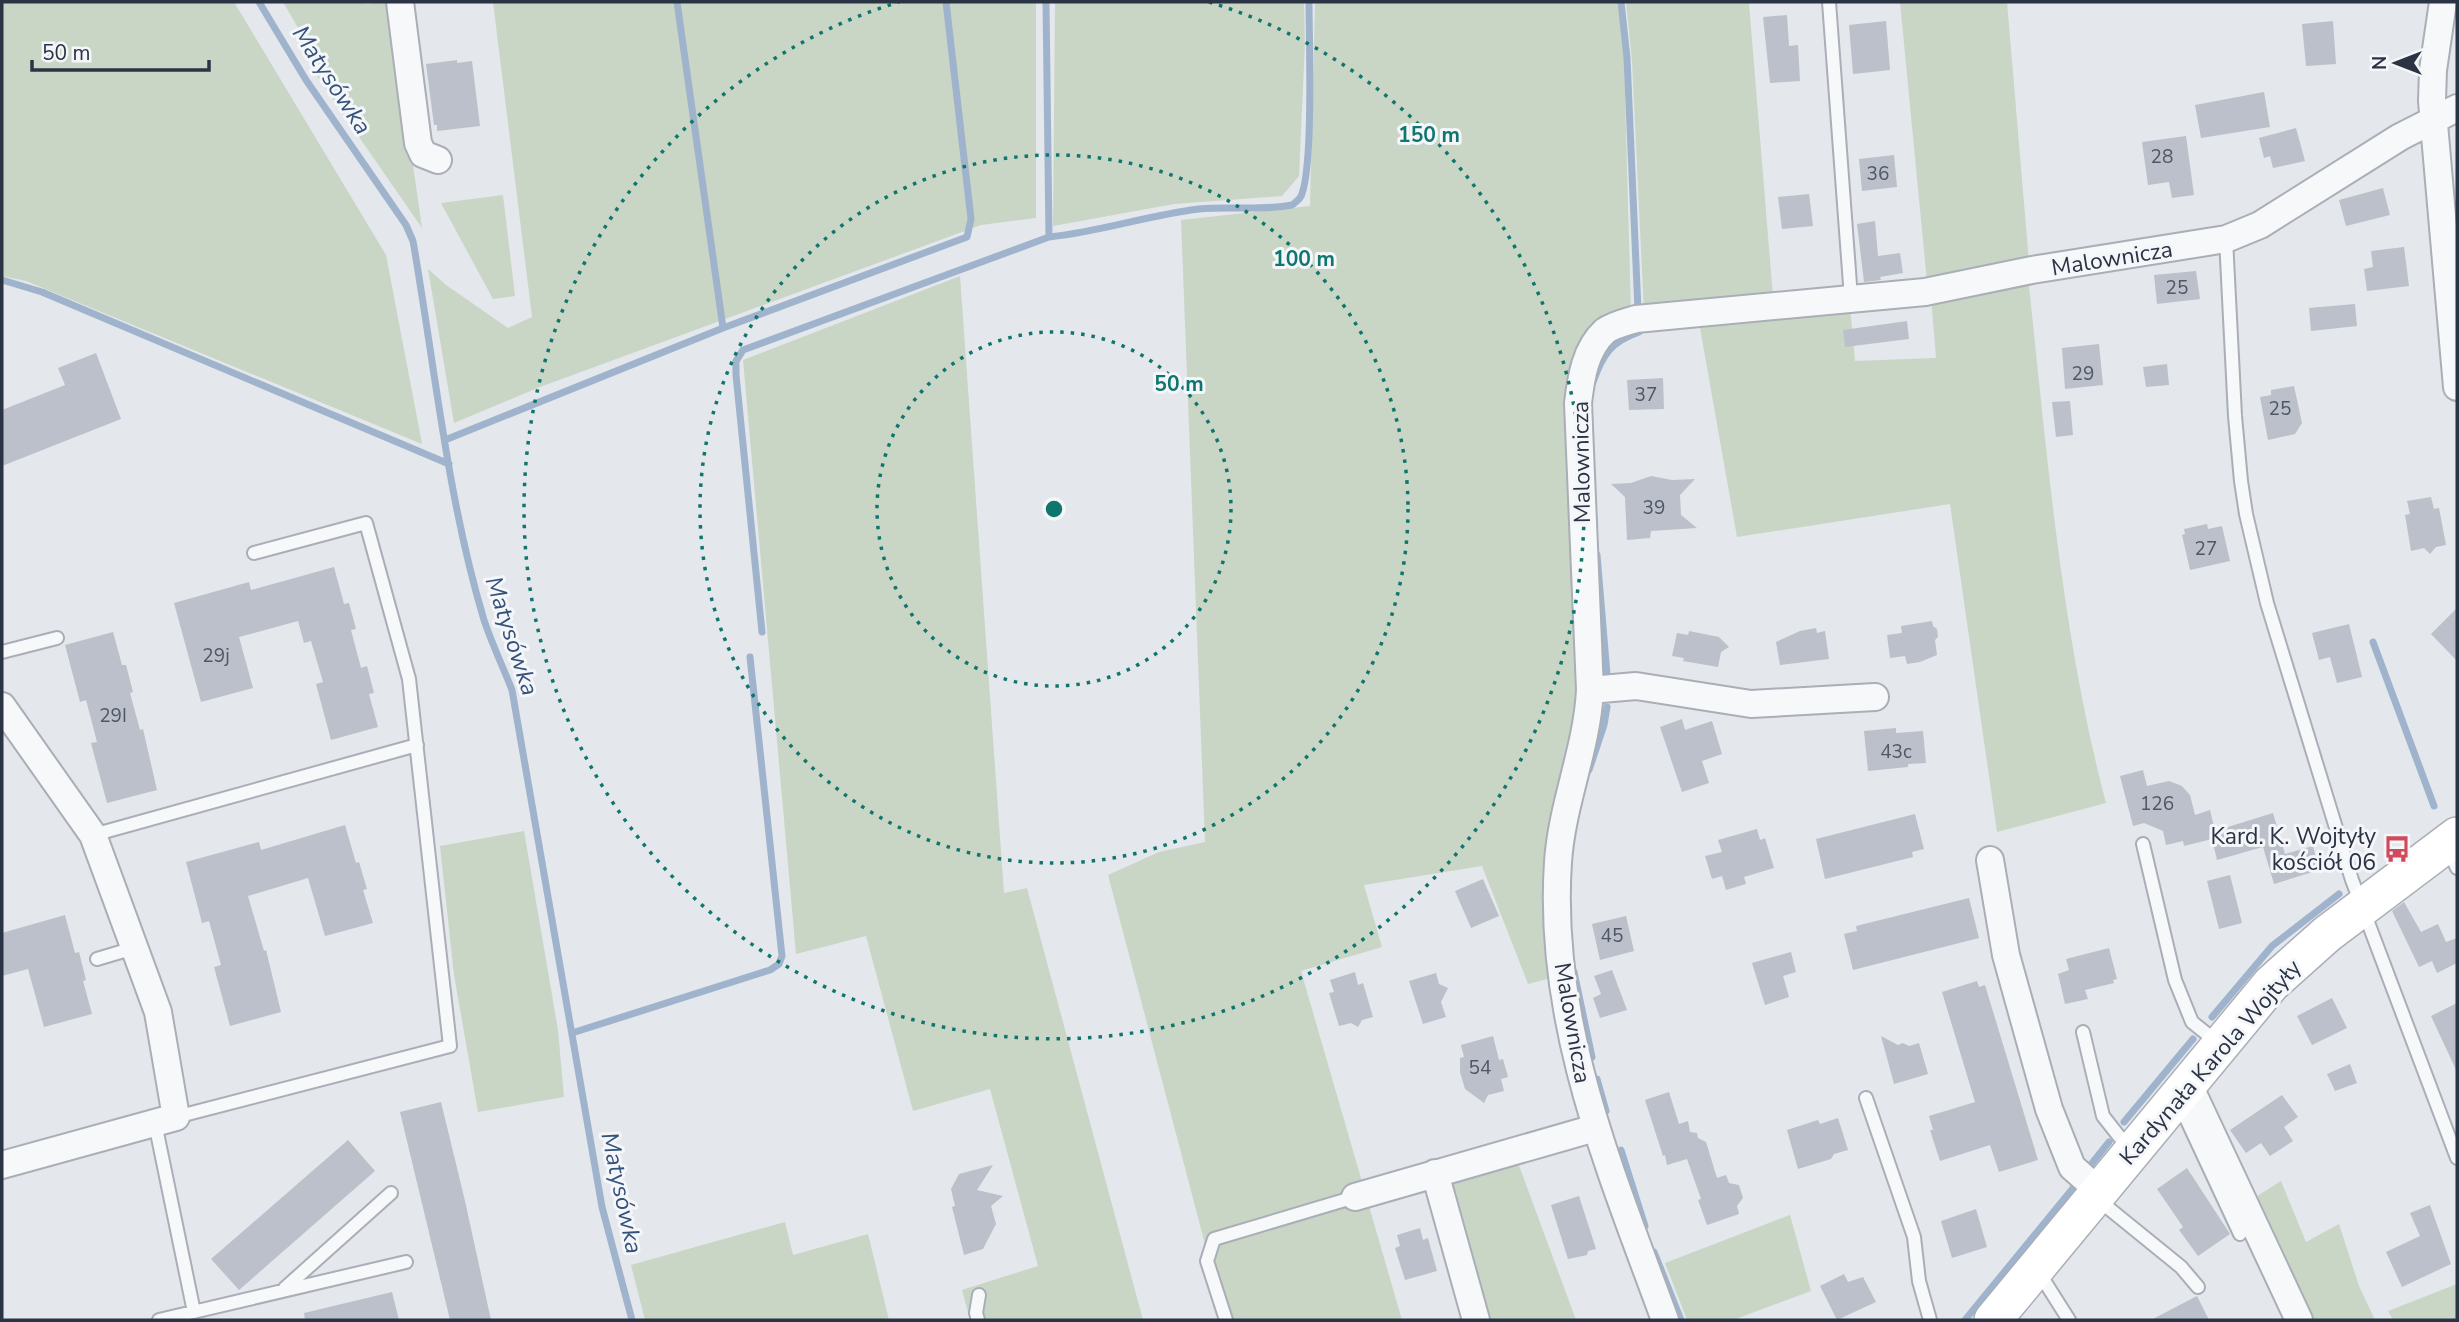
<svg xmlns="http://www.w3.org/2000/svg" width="2459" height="1322" font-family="'Nunito Sans',sans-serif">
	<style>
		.green { fill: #c9d6c5 }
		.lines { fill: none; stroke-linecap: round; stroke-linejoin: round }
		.stream { stroke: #9fb4cc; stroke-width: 7 }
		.building { fill: #bbc0ca }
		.lane-casing { stroke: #a9aeb7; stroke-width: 16 }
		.street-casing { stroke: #a9aeb7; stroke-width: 30 }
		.secondary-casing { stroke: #a9aeb7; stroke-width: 40 }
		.lane { stroke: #f7f8fa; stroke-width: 12 }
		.street { stroke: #f7f8fa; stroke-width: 26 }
		.secondary { stroke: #fff; stroke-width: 37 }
		.ring { fill: none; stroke: #0f766e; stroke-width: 3.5; stroke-dasharray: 3.5 7 }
		.labels { text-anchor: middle; stroke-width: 6; stroke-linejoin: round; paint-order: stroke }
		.number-label { font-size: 19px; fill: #4f5766 }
		.street-label { font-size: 23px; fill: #2b3445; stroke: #f4f6f9 }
		.poi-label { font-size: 23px; fill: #2b3445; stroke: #f4f6f9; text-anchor: end }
		.water-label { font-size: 24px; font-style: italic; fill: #34527a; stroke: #f4f6f9 }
		.centre { fill: #0f766e; stroke: #f4f6f9; stroke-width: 3.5 }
		.ring-label { font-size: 21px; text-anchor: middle; font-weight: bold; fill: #0f766e; stroke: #f4f6f9; stroke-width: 6; stroke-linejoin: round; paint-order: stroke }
	</style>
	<rect width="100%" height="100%" fill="#e4e7ec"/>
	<path class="green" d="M2 2H234L386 255 422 444 26 281 2 276Z
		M283 2H365L366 4 387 2 390 4 422 228 310 66 307 43Z
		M493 2H1036V218L981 225 540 387 454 423 428 269 446 285 508 328 532 317Z
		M1055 2H1304L1305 43 1299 176 1282 196 1174 204 1053 226Z
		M1315 2H1621L1623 20 1631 313 1584 345V681L1555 977 1528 984 1482 866 1364 885 1382 947 1301 971 1402 1320H1225L1108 875 1159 852 1205 842 1181 220 1310 206Z
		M1626 2H1767L1749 3 1773 297 1644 312 1632 61Z
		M1900 2H2007L2029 262 1927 282Z
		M503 195 515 296 493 299 441 203Z
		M960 276 1004 893 1027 888 1143 1320H970L962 1290 1038 1266 990 1089 913 1111 866 936 796 954 743 360Z
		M2028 277C2047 453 2061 632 2106 803L1997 832 1950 504 1737 537 1700 328 1850 306 1855 361 1936 358 1931 297Z
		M524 831 558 1030 564 1097 478 1112 454 975 440 846Z
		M1517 1160 1576 1320H1485L1446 1178Z
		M2281 1181 2306 1242 2339 1224 2359 1286 2375 1320H2308L2254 1198Z
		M1790 1215 1811 1291 1733 1320H1687L1665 1263Z
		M785 1222 793 1255 868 1234 889 1320H645L631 1265Z
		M2457 1284V1320H2393L2388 1311Z"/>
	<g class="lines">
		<path class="stream" d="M259 2 306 80 406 225 413 241C435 367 447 497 484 620 492 644 503 667 512 690L602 1207 632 1320
			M1046 2 1049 237
			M1621 2 1627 58 1638 310
			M2 280 42 292 449 464
			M723 328 967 237 971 219 946 2
			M1593 382C1603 354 1611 342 1639 332
			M445 440 723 328 677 2
			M1597 555 1607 674
			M762 632 736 375V361L743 350 1049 237C1100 232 1148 215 1199 209 1230 206 1262 211 1292 205 1293 205 1299 199 1300 198 1314 175 1309 37 1309 2
			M2373 642 2434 806
			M1589 770 1604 725 1607 707
			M1574 972 1592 1057
			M2212 1017 2272 946 2339 894
			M572 1033 770 970 779 964 782 956 750 657
			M1597 1079 1606 1111
			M2124 1122 2193 1039
			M1621 1150 1645 1226
			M2089 1167 2109 1142
			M1654 1252 1681 1320
			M1965 1320 2074 1187"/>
	</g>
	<path class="building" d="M1787 15 1789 46 1798 45 1800 81 1770 83 1763 17Z
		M1886 21 1890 70 1853 74 1849 25Z
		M2333 21 2336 64 2306 66 2302 24Z
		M457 60V63L472 61 480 126 437 131V125H434L426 64Z
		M2264 92 2270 127 2201 138 2195 105Z
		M2296 128 2305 161 2273 168 2270 156 2264 158 2259 138Z
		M2186 136 2194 195 2172 198 2169 182 2148 185 2142 142Z
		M1894 155 1897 187 1862 191 1859 159Z
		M2383 188 2390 215 2346 226 2339 200Z
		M1809 194 1813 226 1782 229 1778 197Z
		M1875 221 1878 256 1900 253 1903 273 1880 277 1881 280 1864 282 1857 224Z
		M2404 247 2409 286 2367 291 2364 269 2373 267 2371 251Z
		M2196 271 2200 299 2157 304 2154 275Z
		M2355 304 2357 326 2311 331 2309 308Z
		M1907 321 1909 339 1845 347 1843 330Z
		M2099 344 2103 385 2065 389 2062 348Z
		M96 353 121 419 2 466V410L65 385 58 368Z
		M2167 364 2169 385 2146 387 2143 367Z
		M1663 378 1664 409 1629 410 1627 380Z
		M2294 386 2302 423 2295 434 2268 440 2260 397 2271 395V390Z
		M2070 401 2073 435 2056 437 2052 402Z
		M1651 476 1672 480 1695 479 1680 495 1681 515 1697 528 1651 531 1650 538 1627 540 1625 497 1611 484 1631 483Z
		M2431 497 2434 509 2439 508 2446 545 2436 547 2430 554 2424 548 2411 551 2405 515 2410 514 2407 501Z
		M2207 524 2208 529 2222 526 2230 561 2190 570 2182 535 2185 534 2184 529Z
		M334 567 344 604 349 603 356 629 351 630 361 668 367 666 374 693 369 694 378 727 331 740 316 684 323 682 311 641 304 643 298 621 239 637 253 688 201 702 174 603 249 582 251 590Z
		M2457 608V661L2431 634Z
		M1932 621 1933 626 1937 629 1938 637 1935 640 1937 655 1920 662 1907 664 1905 656 1890 658 1887 635 1902 633 1901 626Z
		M2349 624 2362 677 2337 683 2330 657 2319 660 2312 633Z
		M1816 628 1817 633 1825 631 1829 659 1780 665 1776 642 1800 631Z
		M1689 631 1719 637 1729 647 1721 652 1718 667 1683 661 1684 658 1672 656 1677 633 1688 635Z
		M113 632 122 665H126L133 692 130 693 140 730 143 729 157 790 107 803 91 743 97 742 86 700 80 702 65 645Z
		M1682 719 1685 730 1712 721 1722 754 1702 761 1709 783 1682 792 1660 727Z
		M1896 728V733L1923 731 1926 763 1908 764V767L1868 771 1864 731Z
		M2143 770 2147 786 2169 781 2182 786 2190 795 2195 815 2210 810 2215 831 2273 813 2285 854 2313 846 2319 870 2274 884 2263 847 2217 860 2212 839 2184 846 2183 841 2166 845 2163 831 2144 823 2133 826 2120 776Z
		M1915 814 1924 849 1912 852 1913 857 1825 879 1816 839Z
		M345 825 356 863 359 862 367 889 363 890 373 923 325 936 308 878 248 896 264 951 266 950 281 1012 230 1026 214 967 221 965 209 921 202 923 186 862 259 842 261 850Z
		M1757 829 1760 840 1765 838 1774 868 1744 877 1746 884 1726 890 1722 876 1712 879 1705 856 1722 852 1718 840Z
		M2230 875 2242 923 2219 929 2207 881Z
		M1483 879 1499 916 1471 928 1455 891Z
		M1969 898 1979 938 1853 970 1844 934 1857 931 1856 926Z
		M2404 902 2421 932 2438 924 2446 942 2457 938V963L2437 973 2432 961 2419 967 2392 911Z
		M65 915 75 953 79 952 86 980 83 981 92 1014 44 1027 28 969 2 976V933Z
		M1626 916 1634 951 1600 960 1592 924Z
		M2109 948 2117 979 2113 980 2114 983 2085 990 2088 999 2065 1004 2058 974 2069 970 2066 959Z
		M1791 952 1796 972 1783 976 1789 997 1765 1005 1752 963Z
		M1612 970 1627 1010 1600 1018 1593 998 1601 994 1594 976Z
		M1355 972 1358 985 1363 983 1373 1017 1362 1020 1358 1027 1351 1023 1339 1026 1329 993 1334 992 1330 980Z
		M1436 973 1439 984 1448 988 1441 1002 1446 1017 1423 1024 1409 981Z
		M1977 981 1979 987 1985 985 2038 1160 1999 1172 1990 1145 1940 1161 1930 1130H1933L1929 1116 1975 1102 1942 992Z
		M2332 998 2347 1028 2312 1045 2297 1016Z
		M2457 1003V1072L2431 1016Z
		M1493 1036 1499 1060 1503 1059 1508 1077 1501 1079 1504 1091 1488 1095 1484 1103 1465 1089 1460 1072V1058L1464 1057 1461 1045Z
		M1881 1036 1898 1045 1903 1043 1909 1046 1919 1043 1928 1074 1894 1084Z
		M2350 1064 2357 1083 2335 1091 2327 1074Z
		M1669 1092 1679 1124 1688 1121 1690 1132 1697 1133 1698 1138 1706 1142 1717 1178 1726 1175 1729 1183 1739 1185 1743 1198 1737 1206 1739 1214 1707 1225 1698 1200 1701 1199 1687 1159 1667 1165 1665 1155 1663 1156 1645 1100Z
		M2282 1095 2298 1117 2284 1127 2293 1141 2270 1156 2261 1143 2246 1153 2230 1130Z
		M441 1102 465 1201 491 1320H450L400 1112Z
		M1838 1118 1848 1150 1834 1154 1831 1159 1798 1169 1787 1130 1818 1120 1820 1124Z
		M348 1140 375 1171 239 1290 211 1259Z
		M993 1165 977 1190 1003 1196 991 1206 996 1224 983 1249 964 1255 952 1207 955 1206 951 1189 959 1174Z
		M2187 1168 2230 1234 2198 1256 2179 1230 2183 1227 2157 1189Z
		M1579 1196 1596 1249 1588 1251 1587 1255 1568 1259 1551 1205Z
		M2430 1205 2451 1264 2402 1287 2386 1252 2420 1236 2410 1213Z
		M1976 1209 1987 1247 1952 1258 1941 1221Z
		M1420 1228 1423 1240 1428 1238 1437 1271 1405 1280 1395 1248 1400 1246 1397 1235Z
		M1844 1274 1848 1282 1863 1277 1876 1302 1837 1320 1820 1286Z
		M392 1292 399 1320H305L304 1313Z
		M2197 1296 2209 1320H2151Z"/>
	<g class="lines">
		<defs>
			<path id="lane" d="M1829 2 1851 298
				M2226 239 2235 416 2241 481 2246 514 2267 603 2352 880 2457 1158
				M2 652 57 638
				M93 835 417 745
				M2143 844 2175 980 2192 1022 2217 1042
				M2448 848 2457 868
				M97 959 134 948
				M2083 1032 2103 1116 2129 1149
				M1866 1098 1914 1237 1919 1281 1930 1320
				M2178 1101 2240 1234
				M176 1117 450 1046 409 679 366 523 254 553
				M155 1123 194 1312
				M2096 1198 2181 1267 2198 1287
				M2038 1271 2069 1320
				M285 1288 391 1193
				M159 1320 406 1262
				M978 1320 976 1313 979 1295
				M1226 1320 1207 1261 1214 1239 1355 1197"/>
			<path id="street" d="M400 2 418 143 423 154 438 160
				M2443 2 2433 70 2432 101 2457 387
				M1590 690 1636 686 1751 704 1875 697
				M2 706 93 835 158 1012 176 1117 2 1165
				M1990 860 2006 955 2049 1109 2072 1167 2099 1191
				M2188 1083 2299 1320
				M1435 1173 1476 1320
				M1355 1197 1595 1128
				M1665 1320C1611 1172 1547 1024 1558 862 1562 803 1587 749 1590 690L1578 403C1581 378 1585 349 1605 331 1613 325 1626 322 1636 319L1925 292 2032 270 2226 239 2260 225 2400 137 2457 108"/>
			<path id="secondary" d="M1993 1320 2271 984 2327 934 2457 836"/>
		</defs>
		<use href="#lane" class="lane-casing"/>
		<use href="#street" class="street-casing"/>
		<use href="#secondary" class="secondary-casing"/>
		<use href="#lane" class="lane"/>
		<use href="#street" class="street"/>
		<use href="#secondary" class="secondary"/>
	</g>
	<g class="ring">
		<circle cx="1054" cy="509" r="177"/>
		<circle cx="1054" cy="509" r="354"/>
		<path d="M1209 2A530 530 0 1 1 899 2"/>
	</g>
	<defs>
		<symbol id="bus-bare" viewBox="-9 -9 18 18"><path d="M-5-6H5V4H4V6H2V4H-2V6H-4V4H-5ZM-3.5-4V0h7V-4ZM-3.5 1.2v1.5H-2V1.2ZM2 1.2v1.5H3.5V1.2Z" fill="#d1495b" stroke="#f4f6f9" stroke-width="2.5" paint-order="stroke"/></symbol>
	</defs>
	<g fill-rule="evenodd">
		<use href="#bus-bare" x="2378" y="830" width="38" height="38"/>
	</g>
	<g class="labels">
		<g class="number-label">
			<text x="2162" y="163">28</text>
			<text x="1878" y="180">36</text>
			<text x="2177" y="294">25</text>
			<text x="2083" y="380">29</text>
			<text x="1646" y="401">37</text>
			<text x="2280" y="415">25</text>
			<text x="1654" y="514">39</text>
			<text x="2206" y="555">27</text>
			<text x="216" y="662">29j</text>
			<text x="113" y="722">29I</text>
			<text x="1896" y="758">43c</text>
			<text x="2157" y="810">126</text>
			<text x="1612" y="942">45</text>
			<text x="1480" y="1074">54</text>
		</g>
		<g class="street-label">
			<text transform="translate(2112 258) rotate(-9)" y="8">Malownicza</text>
			<text transform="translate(1581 462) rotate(-91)" y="8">Malownicza</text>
			<text transform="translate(1573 1023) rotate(80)" y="8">Malownicza</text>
			<text transform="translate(2210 1062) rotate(-49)" y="8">Kardynała Karola Wojtyły</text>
		</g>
		<g class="poi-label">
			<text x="2376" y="844">Kard. K. Wojtyły<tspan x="2376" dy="26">kościół 06</tspan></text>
		</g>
		<g class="water-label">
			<text transform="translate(332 80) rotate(57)" y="8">Matysówka</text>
			<text transform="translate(512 636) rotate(72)" y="8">Matysówka</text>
			<text transform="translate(622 1193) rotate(78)" y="8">Matysówka</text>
		</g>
	</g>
	<circle cx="1054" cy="509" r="10" class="centre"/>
	<g class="ring-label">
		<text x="1429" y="142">150 m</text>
		<text x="1304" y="266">100 m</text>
		<text x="1179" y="391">50 m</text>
	</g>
	<rect width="2459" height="1322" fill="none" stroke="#2b3445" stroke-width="7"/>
	<g transform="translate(2396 63) rotate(270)" stroke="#f4f6f9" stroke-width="5" paint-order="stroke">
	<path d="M0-5L12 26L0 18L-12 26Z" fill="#2b3445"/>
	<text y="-10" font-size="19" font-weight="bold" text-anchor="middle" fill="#2b3445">N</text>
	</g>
	<path d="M32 60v10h177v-10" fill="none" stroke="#2b3445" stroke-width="3.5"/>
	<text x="42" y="60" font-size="21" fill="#2b3445" stroke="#f4f6f9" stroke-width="5" paint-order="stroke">50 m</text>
</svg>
